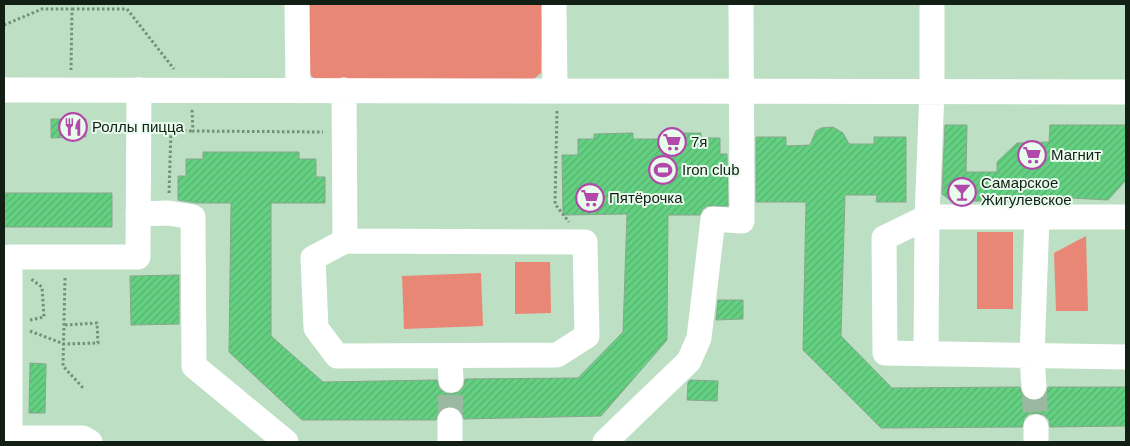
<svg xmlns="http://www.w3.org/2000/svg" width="1130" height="446" font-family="Helvetica,sans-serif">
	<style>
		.green { fill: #e98777 }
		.building { fill: url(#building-hatch); stroke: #87a78d }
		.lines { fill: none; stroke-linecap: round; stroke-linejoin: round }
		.minor-tunnel { stroke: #9bb9a0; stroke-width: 25; stroke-dasharray: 25 12; stroke-linecap: butt }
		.path { stroke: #768f7b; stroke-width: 3; stroke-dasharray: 2.5 2.5; stroke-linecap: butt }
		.minor { stroke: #fff; stroke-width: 25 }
		.labels { text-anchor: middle; stroke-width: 4; stroke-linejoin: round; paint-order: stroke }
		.poi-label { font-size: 15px; fill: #121f15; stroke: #e9fbec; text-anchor: start }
	</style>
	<defs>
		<pattern id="building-hatch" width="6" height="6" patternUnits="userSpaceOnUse" patternTransform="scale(1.25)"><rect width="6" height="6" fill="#64d081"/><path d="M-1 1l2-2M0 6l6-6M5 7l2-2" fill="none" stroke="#56b26f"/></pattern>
	</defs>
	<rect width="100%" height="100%" fill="#bddfc3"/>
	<path class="green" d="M306 4H542L541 73 529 83H318L299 62Z
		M977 232H1013V309H977Z
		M1086 236 1088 311H1056L1054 253Z
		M515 262H550L551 313 515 314Z
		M481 273 483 326 404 329 402 276Z"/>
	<path class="building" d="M51 119H86V137L51 138Z
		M945 125H967L966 172H997V162L1017 143 1049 142 1050 125H1126V180L1108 200 1072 198V201H951L942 194Z
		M833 127 843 133 849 144H874V137H906V202H876L877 195H845L841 336 892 388 1020 387 1022 395 1028 400 1034 401 1042 399 1047 394 1048 387H1126V426L1050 427 1049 420 1044 415 1036 413 1029 414 1024 419 1022 427 881 428 803 350 806 202H756V137H786V146L810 145 816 131 821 128Z
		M633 133V139H663L662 133H701V138H720V154H727L728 206H707L702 210 700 215H668L667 340 601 416 464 419 462 412 458 408 450 406 443 407 438 412 436 420H302L229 352 231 203H197L178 200V176H186V159H203V152H299V159H316V177H325V203H271V336L323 382 437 380 439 388 445 393 451 394 459 392 464 386 465 379 578 378 623 332 627 214 563 215 562 155H578V139H594V134Z
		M4 193H112V227H4Z
		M179 275V324L131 325 130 276Z
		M718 300H743V319L716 320Z
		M30 363 46 364 45 413H29Z
		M690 380 718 381 717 401 687 400 688 382Z"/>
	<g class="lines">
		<path class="minor-tunnel" d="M1034 387 1036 427
			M450 420 451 380"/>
		<path class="path" d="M72 9H127L174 69
			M4 25 42 9H72L71 70
			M192 110 193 131 323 132
			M557 111 555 204 569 222
			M169 193 171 131H193
			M65 278 63 366 84 389
			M30 320 44 317 42 287 31 279
			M30 331 64 344 98 343 97 323 64 325"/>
		<path class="minor" d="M297 4 298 91
			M554 4 555 90
			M4 90 1126 92
			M344 90 345 241 313 258 316 328 337 356 557 355 587 336 585 242 345 241
			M138 214 168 213 193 217 194 366 286 442
			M1126 217H927L884 238 885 353 1126 357
			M926 354 927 217 932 91V4
			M450 357 451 380
			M1034 387 1032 357 1037 216
			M450 420V442
			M4 438H10V257H138L139 90
			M10 438H83L90 442
			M605 442 689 361 699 338 713 219 742 221 741 4
			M1036 442V427"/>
	</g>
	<defs>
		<symbol id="restaurant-ring" viewBox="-11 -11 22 22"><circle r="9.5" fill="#e9fbec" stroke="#b148aa" stroke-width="1.5"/><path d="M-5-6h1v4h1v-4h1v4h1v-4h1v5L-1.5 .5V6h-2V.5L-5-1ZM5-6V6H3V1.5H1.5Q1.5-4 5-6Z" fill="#b148aa"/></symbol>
		<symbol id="supermarket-ring" viewBox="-11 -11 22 22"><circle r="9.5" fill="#e9fbec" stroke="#b148aa" stroke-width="1.5"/><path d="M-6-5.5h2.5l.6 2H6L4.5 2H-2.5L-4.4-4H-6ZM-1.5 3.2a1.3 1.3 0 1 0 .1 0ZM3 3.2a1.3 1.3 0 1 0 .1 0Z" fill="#b148aa"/></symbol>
		<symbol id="stadium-ring" viewBox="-11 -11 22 22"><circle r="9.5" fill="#e9fbec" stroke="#b148aa" stroke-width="1.5"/><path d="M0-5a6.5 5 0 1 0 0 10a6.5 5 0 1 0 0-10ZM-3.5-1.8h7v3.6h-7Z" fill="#b148aa"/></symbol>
		<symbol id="bar-ring" viewBox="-11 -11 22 22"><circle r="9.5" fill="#e9fbec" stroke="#b148aa" stroke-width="1.5"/><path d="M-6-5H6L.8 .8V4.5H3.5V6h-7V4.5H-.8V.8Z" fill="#b148aa"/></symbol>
	</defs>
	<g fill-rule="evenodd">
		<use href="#restaurant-ring" x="57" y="111" width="32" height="32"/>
		<use href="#supermarket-ring" x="656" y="126" width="32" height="32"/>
		<use href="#supermarket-ring" x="1016" y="139" width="32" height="32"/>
		<use href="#stadium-ring" x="647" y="154" width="32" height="32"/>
		<use href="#bar-ring" x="946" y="176" width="32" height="32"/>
		<use href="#supermarket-ring" x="574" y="182" width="32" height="32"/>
	</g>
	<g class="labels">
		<g class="poi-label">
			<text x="92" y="132">Роллы пицца</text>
			<text x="691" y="147">7я</text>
			<text x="1051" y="160">Магнит</text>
			<text x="682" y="175">Iron club</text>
			<text x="981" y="188">Самарское<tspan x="981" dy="17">Жигулевское</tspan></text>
			<text x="609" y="203">Пятёрочка</text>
		</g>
	</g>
	<rect width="1130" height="446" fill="none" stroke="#121f15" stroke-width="10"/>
</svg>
